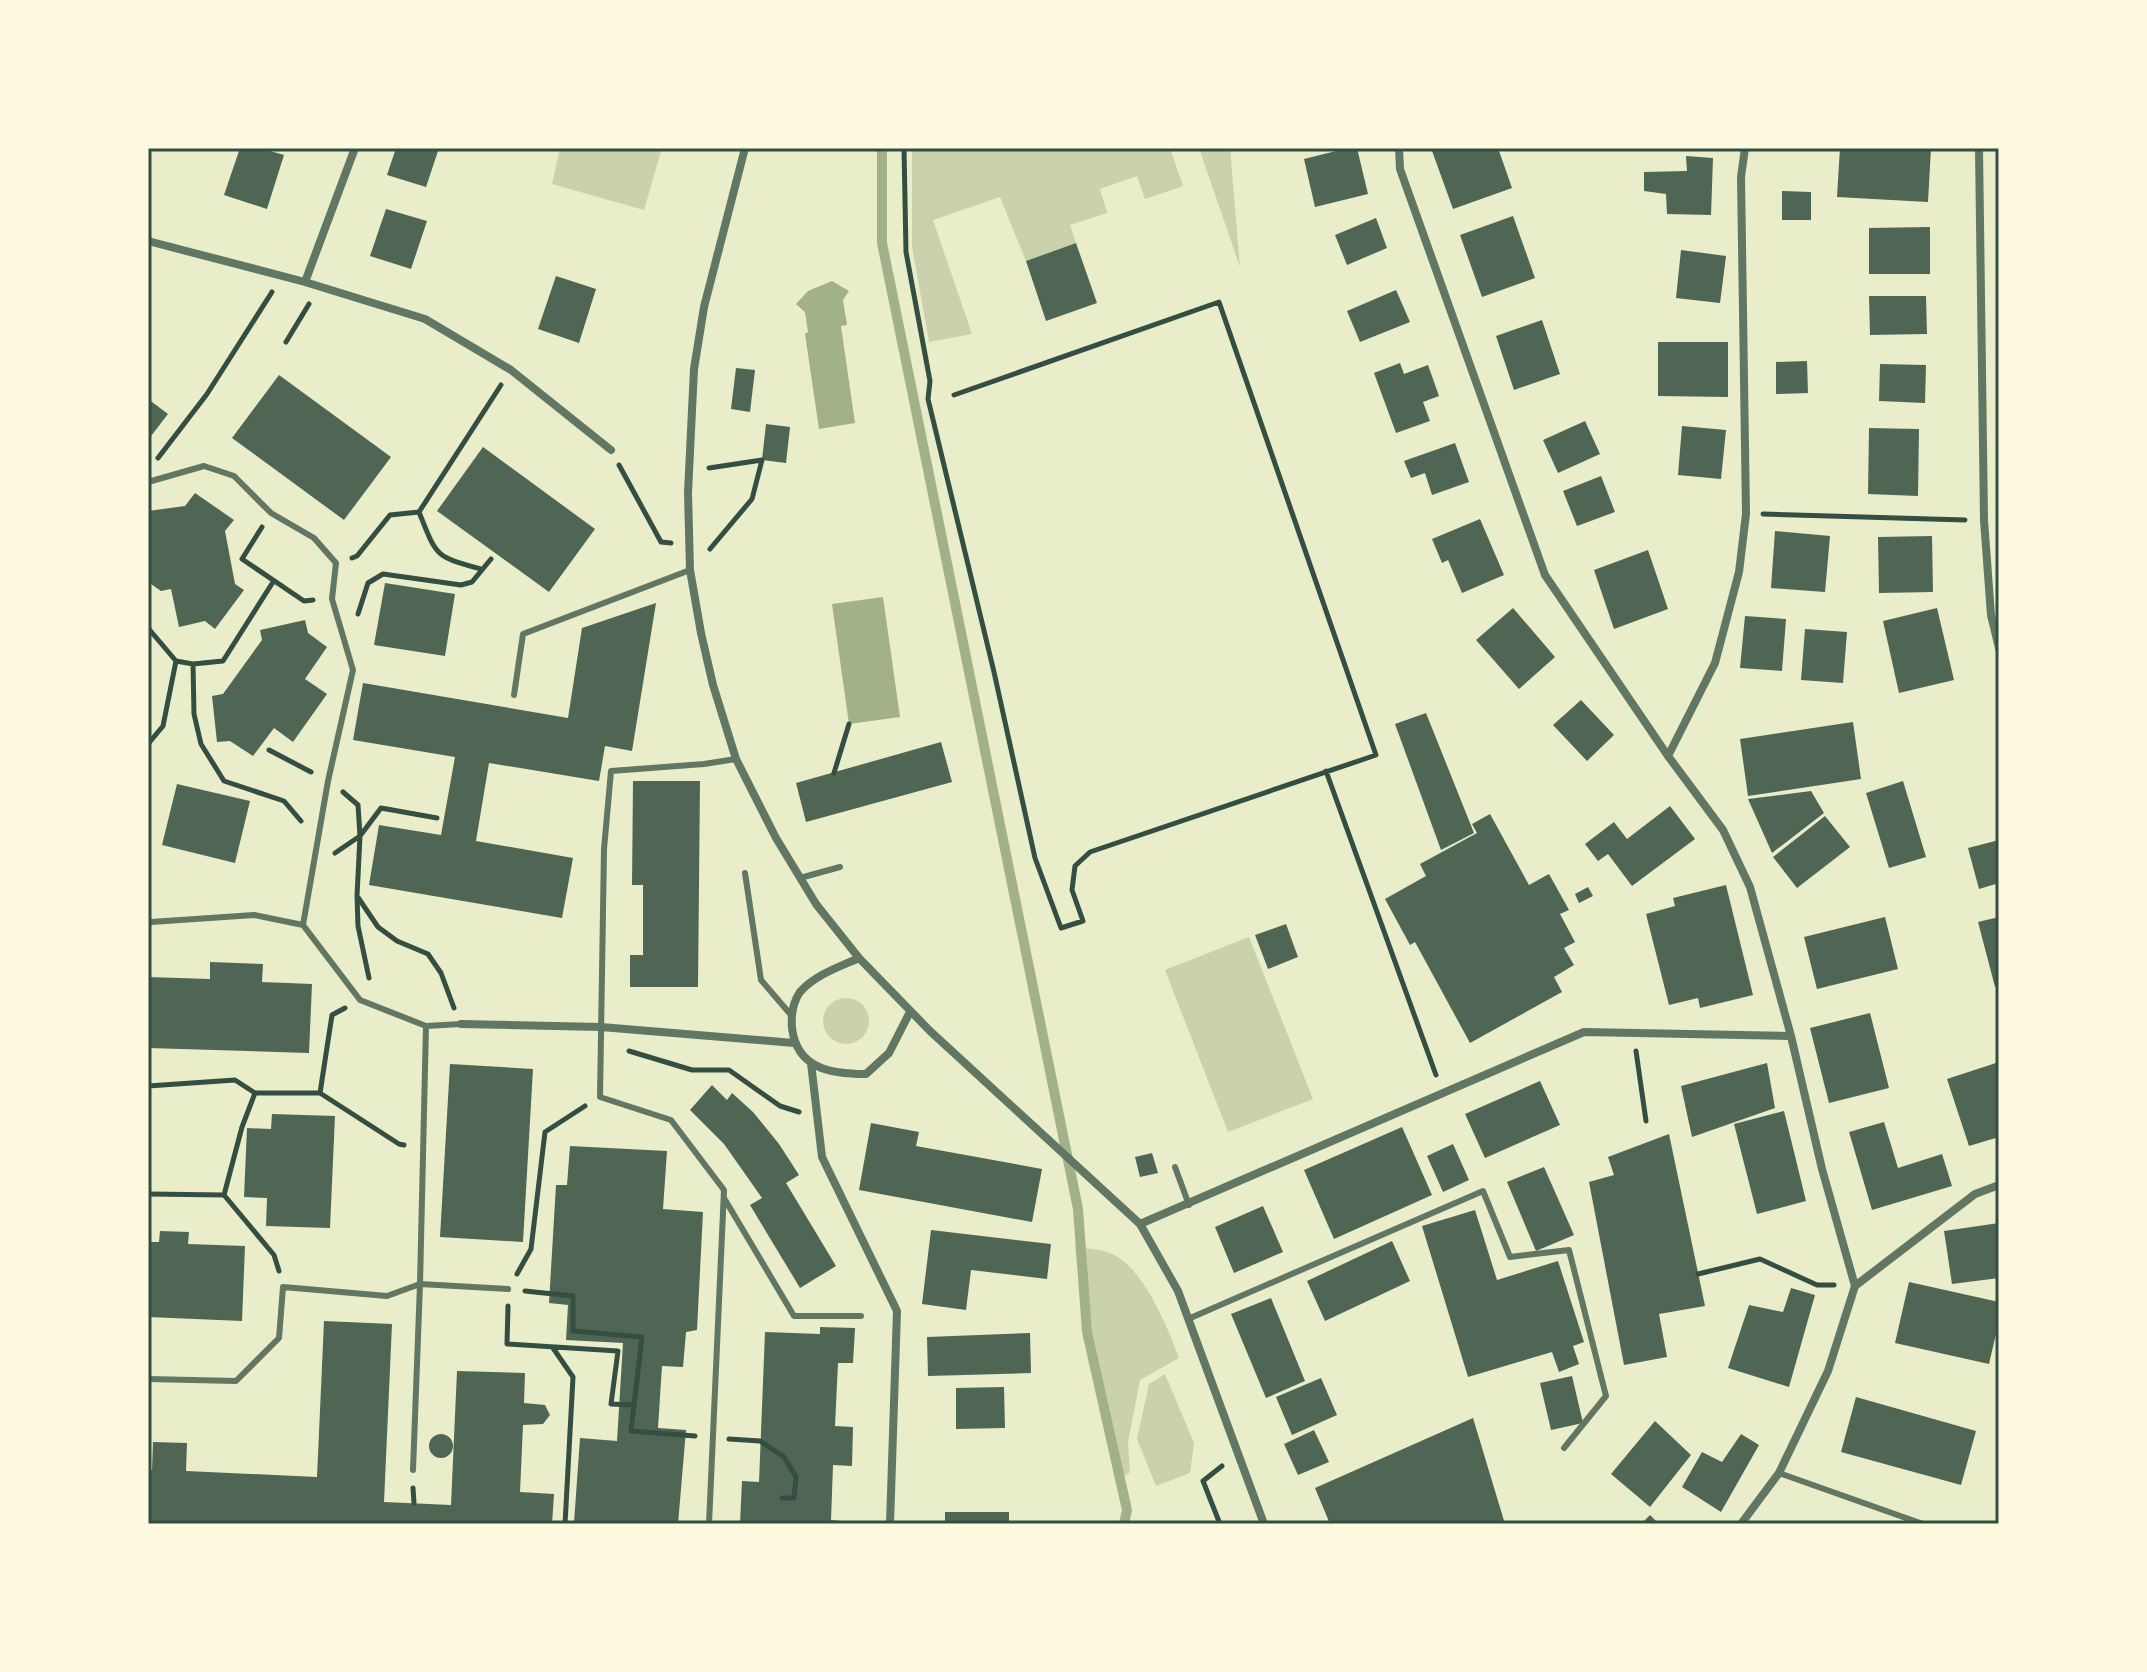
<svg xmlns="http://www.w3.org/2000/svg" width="2147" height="1672" font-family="Signika,sans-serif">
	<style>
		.green { fill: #cad2ad }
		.water { fill: #a3b18a }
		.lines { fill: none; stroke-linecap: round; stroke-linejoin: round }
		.stream { stroke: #a3b18a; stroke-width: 10 }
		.building { fill: #4f6655 }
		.path { stroke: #344e41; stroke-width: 5 }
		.service { stroke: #617663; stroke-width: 6 }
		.minor { stroke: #617663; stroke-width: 8 }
		.neatline { fill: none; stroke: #344e41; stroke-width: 3 }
	</style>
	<rect width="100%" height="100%" fill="#e9edc9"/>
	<path class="green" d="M560 148H662L644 210 552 184Z
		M912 148H1170L1183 186 1145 199 1137 176 1100 189 1107 213 1070 225 1076 243 1026 261 1000 197 933 220 972 334 929 342 912 247Z
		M1199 148H1230L1240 267Z
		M1249 937 1313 1099 1228 1132 1165 970Z
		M823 1021a23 23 0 1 1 46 0a23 23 0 1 1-46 0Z
		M1075 1247C1087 1249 1102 1249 1112 1254 1143 1267 1168 1328 1179 1358L1140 1380 1128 1442 1130 1472 1116 1483 1092 1370Z
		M1165 1374 1194 1443 1190 1473 1156 1486 1137 1439 1149 1384Z"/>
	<path class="water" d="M832 281 849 291 843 300 847 325 841 326 855 423 819 429 805 334 808 332 805 312 796 304 808 291Z
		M883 597 900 717 849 724 832 604Z"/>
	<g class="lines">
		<path class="stream" d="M882 148V243L1078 1209 1087 1332 1127 1510 1124 1524"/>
	</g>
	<path class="building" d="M240 148H260L284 155 267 209 224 195Z
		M396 148H439L426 187 387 175Z
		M1348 148H1357L1368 194 1315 207 1304 159Z
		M1431 148H1498L1512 188 1453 209Z
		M1840 148H1931L1928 202 1837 197Z
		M1686 156 1713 158 1711 215 1667 214 1666 194 1644 191V172L1687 171Z
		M1782 191 1811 192V220H1782Z
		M386 209 427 221 411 269 370 256Z
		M1513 216 1535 278 1482 297 1460 235Z
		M1376 218 1387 248 1347 265 1335 235Z
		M1930 227V274H1869V228Z
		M1076 243 1097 303 1046 321 1026 261Z
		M1681 250 1726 256 1720 303 1676 298Z
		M556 276 596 289 579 343 538 329Z
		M1396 290 1410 322 1360 342 1347 311Z
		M1869 296H1926L1927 334 1870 335Z
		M1542 320 1560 374 1514 390 1496 336Z
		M1658 342H1728V397L1658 396Z
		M1807 361 1808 393 1776 394V362Z
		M1400 363 1404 374 1428 365 1439 396 1423 402 1430 421 1396 433 1374 373Z
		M1880 364 1926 365 1925 403 1879 401Z
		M736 368 755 370 750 412 731 409Z
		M279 375 391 457 344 520 232 438Z
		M148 399 168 414 148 440Z
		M1585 421 1600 454 1558 473 1543 440Z
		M766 424 790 427 786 463 762 460Z
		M1682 426 1726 430 1721 479 1678 475Z
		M1869 428 1919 429 1918 496 1868 494Z
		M1455 443 1469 482 1432 495 1425 473 1411 478 1404 461Z
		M483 447 595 529 549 592 437 511Z
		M1601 476 1615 512 1577 526 1563 491Z
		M195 493 234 520 225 531 235 584 244 590 215 629 205 621 179 627 171 589 161 591 151 584 148 571V511L185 506Z
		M1480 519 1504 575 1462 593 1448 560 1442 563 1432 539Z
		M1775 531 1830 536 1825 592 1771 588Z
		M1932 536 1933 592 1879 593 1878 537Z
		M1648 550 1668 609 1614 629 1594 570Z
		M385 583 455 594 445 656 374 645Z
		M656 603 632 751 605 746 599 781 489 763 476 841 573 858 562 918 369 885 379 825 441 835 455 757 353 740 363 683 568 718 582 628Z
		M1513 608 1555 657 1519 689 1476 640Z
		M1937 608 1954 680 1899 693 1883 621Z
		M1745 616 1786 619 1782 671 1740 668Z
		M305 620 308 633 327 647 305 679 327 694 293 742 274 728 253 756 230 741 217 742 212 696 223 694 262 640 260 630Z
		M1805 629 1847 632 1843 683 1801 680Z
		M1581 700 1614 735 1587 761 1553 725Z
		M1426 713 1474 833 1441 850 1395 724Z
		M1853 722 1861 779 1748 796 1740 739Z
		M941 742 952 782 806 822 796 783Z
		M633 781H700L698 987H630V955H643V885H632Z
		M1903 781 1926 857 1889 868 1866 793Z
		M177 784 250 801 235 863 162 845Z
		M1811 791 1824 813 1772 853 1748 799Z
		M1670 806 1695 839 1632 886 1608 854 1598 861 1585 844 1614 822 1627 839Z
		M1490 814 1529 885 1549 874 1569 910 1560 914 1575 942 1564 948 1574 965 1554 977 1562 992 1470 1043 1415 942 1410 945 1385 899 1426 876 1420 864 1477 833 1472 824Z
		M1825 816 1850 847 1797 888 1773 857Z
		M1999 840V883L1979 889 1968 848Z
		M1726 885 1753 995 1700 1008 1698 998 1669 1005 1646 914 1675 906 1673 898Z
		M1588 887 1593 896 1579 903 1575 894Z
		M1885 917 1898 969 1817 989 1804 937Z
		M1999 917V985L1995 987 1978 922Z
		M1286 924 1298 957 1268 969 1255 935Z
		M210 962 263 964 262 982 312 984 309 1053 148 1048V977L210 979Z
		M1870 1013 1889 1088 1829 1103 1810 1028Z
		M1999 1062V1137L1969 1146 1947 1079Z
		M1767 1063 1775 1108 1692 1137 1681 1086Z
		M450 1064 533 1069 523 1242 440 1237Z
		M1540 1081 1560 1125 1485 1158 1465 1114Z
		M712 1085 727 1100 732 1093 753 1112 779 1144 799 1175 786 1183 836 1266 800 1288 750 1205 762 1198 724 1144 690 1110Z
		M1784 1111 1806 1201 1757 1214 1734 1124Z
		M272 1114 335 1116 330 1228 266 1226 267 1198 244 1197 247 1128 271 1129Z
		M1884 1122 1898 1168 1942 1154 1952 1186 1872 1210 1849 1132Z
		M871 1123 919 1132 916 1146 1042 1169 1032 1222 859 1190Z
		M1402 1127 1432 1195 1334 1239 1304 1170Z
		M1669 1134 1705 1306 1659 1314 1667 1357 1624 1365 1589 1182 1614 1175 1608 1157Z
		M1453 1144 1469 1180 1443 1192 1427 1156Z
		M570 1146 667 1151 663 1209 703 1212 697 1330 686 1332 683 1367 662 1366 658 1428 686 1430 678 1524 574 1523 580 1438 617 1441 623 1343 566 1340 568 1305 549 1303 556 1185H567Z
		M1152 1153 1158 1173 1140 1177 1135 1157Z
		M1544 1167 1574 1235 1536 1251 1507 1182Z
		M1263 1206 1283 1252 1234 1273 1215 1227Z
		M1475 1210 1497 1280 1558 1261 1584 1342 1573 1346 1579 1364 1559 1372 1552 1352 1468 1377 1422 1226Z
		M1999 1223V1278L1952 1284 1944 1231Z
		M931 1230 1051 1244 1047 1279 971 1270 966 1310 922 1304Z
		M160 1231 189 1232 188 1244 245 1246 242 1321 148 1317V1242H159Z
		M1392 1241 1410 1281 1325 1321 1307 1281Z
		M1909 1282 1999 1302V1321L1989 1364 1895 1343Z
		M1791 1288 1815 1295 1789 1387 1728 1368 1749 1305 1783 1312Z
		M1271 1298 1305 1381 1266 1398 1231 1314Z
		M324 1321 392 1324 384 1502 451 1505 457 1371 525 1373 524 1403 545 1405 550 1415 543 1424 523 1425 520 1492 554 1494 552 1524H148V1470H152L153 1442 187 1443 186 1471 317 1477Z
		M820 1327 855 1328 853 1363H838L835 1426 853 1427 852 1466 833 1465 831 1520 852 1522V1524H740L742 1481 759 1482 765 1332 820 1334Z
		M1030 1333 1031 1373 928 1376 927 1337Z
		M1572 1376 1583 1423 1551 1430 1540 1383Z
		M1321 1378 1337 1415 1292 1435 1276 1397Z
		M1004 1387 1005 1428 956 1429V1388Z
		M1856 1397 1976 1431 1961 1485 1841 1452Z
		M1473 1418 1505 1524H1330L1315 1488Z
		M1655 1421 1691 1455 1650 1507 1611 1474Z
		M1314 1430 1329 1462 1298 1475 1284 1444Z
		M1741 1434 1759 1445 1721 1512 1682 1487 1702 1452 1722 1462Z
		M429 1446a12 12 0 1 1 24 0a12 12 0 1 1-24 0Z
		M945 1512H1009V1524H945Z
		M1650 1515 1659 1524H1641Z"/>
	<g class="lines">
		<path class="path" d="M904 148 906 252 930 381 928 399 994 672 1035 858 1061 928 1083 921 1072 890 1075 866 1090 852 1376 755 1219 302 954 395
			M286 342 309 304
			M158 458 207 394 272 292
			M619 465 661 542 671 543
			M709 468 762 460 752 499 710 549
			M419 512 501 385
			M1763 514 1965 520
			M262 527 242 559 304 601 313 600
			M352 558 357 556 390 515 419 512C437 557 434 556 481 569
			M358 614 368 583 383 574 461 585 472 582 491 559
			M148 628 176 661 163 726 148 744
			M176 661 193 664 223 661 273 582
			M193 664 194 714 201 744 224 781 284 801 301 821
			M269 750 311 772
			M1326 771 1436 1075
			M834 773 849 724
			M343 792 358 805 360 836 357 896 378 927 397 941 428 954 441 973 454 1008
			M335 853 360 836 381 808 437 818
			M357 896 358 926 369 978
			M629 1051 692 1070H729L780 1106 799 1112
			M1636 1051 1646 1121
			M148 1086 235 1080 255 1093
			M320 1093 399 1144 404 1145
			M148 1194 224 1195 274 1255 279 1271
			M224 1195 242 1127 255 1093H320L332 1015 345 1008
			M517 1274 531 1249 545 1132 585 1106
			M1698 1274 1760 1259 1817 1285H1834
			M525 1291 573 1296V1331L642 1337 631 1431 695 1436
			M508 1306 507 1344 618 1351 611 1404 634 1405
			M553 1348 573 1377 565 1524
			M729 1439 760 1441 784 1457 796 1477 794 1498H782
			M413 1488 414 1503
			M1220 1524 1203 1481 1222 1466"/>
		<path class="service" d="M148 482 204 466 234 476 271 513 314 538 336 563 332 599 353 670 328 781 303 925
			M514 695 523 634 690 570
			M745 873 761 980 791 1015
			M800 878 840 867
			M148 925 151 922 254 915 303 925 360 1000 426 1026 461 1024
			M1175 1167 1189 1205
			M724 1198 794 1316H861
			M1188 1319 1483 1191 1510 1257 1569 1250 1606 1396 1564 1448
			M148 1379 236 1381 279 1338 283 1287 387 1296 420 1284 426 1026
			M413 1470 420 1284 508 1289
			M1779 1473 1923 1524
			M709 1524 724 1190 671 1120 600 1097 604 849 611 771 704 764 736 759"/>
		<path class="minor" d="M745 148 704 307 694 369 688 493 690 570 701 633 713 685 736 759 776 838 816 904 859 958 930 1031 1140 1224 1178 1291 1264 1524
			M1399 148 1400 169 1545 575 1668 756 1723 830 1750 887 1791 1036 1822 1169 1855 1286
			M1979 148 1984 520 1991 615 1999 648
			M148 241 305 282 425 319 511 370 611 450
			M305 282 355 148
			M1668 756 1715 663 1739 572 1746 514 1741 177 1745 148
			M859 958C839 967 815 975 800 992 793 1002 791 1016 792 1028 797 1069 831 1074 866 1074L889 1053 910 1012
			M461 1024 601 1027 794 1043
			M811 1063 822 1157 897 1311 890 1524
			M1140 1224 1584 1032 1791 1036
			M1741 1524 1779 1473 1828 1371 1855 1286 1975 1194 1999 1185"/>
	</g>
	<rect width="2147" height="1672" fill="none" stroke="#fefae0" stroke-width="300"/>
	<rect x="150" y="150" width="1847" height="1372" class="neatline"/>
</svg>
